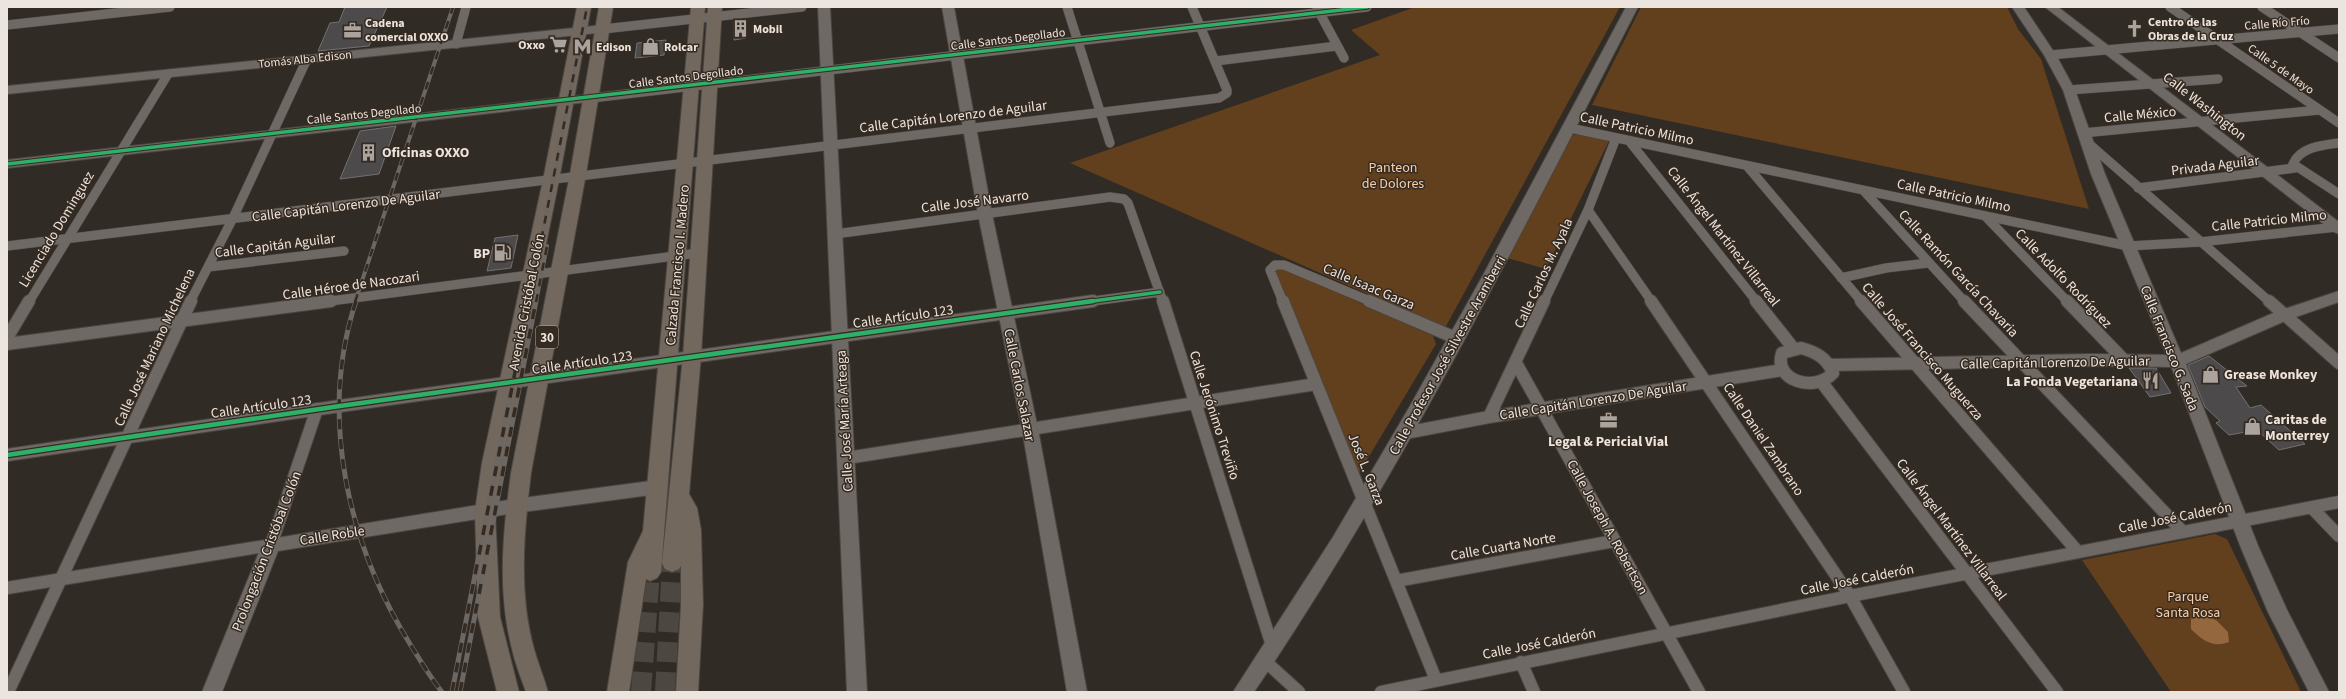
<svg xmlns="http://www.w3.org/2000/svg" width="2346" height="699" font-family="'Source Sans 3',sans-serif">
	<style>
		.green { fill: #623f1d }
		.water { fill: #94673f }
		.building { fill: #4c4a4a; stroke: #737071 }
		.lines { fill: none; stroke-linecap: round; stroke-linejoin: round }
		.primary-tunnel { stroke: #4d4742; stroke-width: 20; stroke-dasharray: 20 10; stroke-linecap: butt }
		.street-far1-casing { stroke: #4b4641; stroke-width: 10 }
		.street-casing { stroke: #4b4641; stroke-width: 14 }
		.secondary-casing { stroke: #4b4641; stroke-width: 2 }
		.primary-casing { stroke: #4b4641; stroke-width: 2 }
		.street-far1 { stroke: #6e6965; stroke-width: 9 }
		.street { stroke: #6e6965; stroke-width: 12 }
		.secondary { fill: #6e6965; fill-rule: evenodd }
		.primary { fill: #72685e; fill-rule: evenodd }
		.rail-far1-casing { stroke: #6c6762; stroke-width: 4 }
		.rail-casing { stroke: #6c6762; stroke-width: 5 }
		.rail-far1 { stroke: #362b21; stroke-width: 2.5; stroke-dasharray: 8; stroke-linecap: butt }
		.rail { stroke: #362b21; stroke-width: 3.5; stroke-dasharray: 10; stroke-linecap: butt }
		.cycleway-far1-casing { stroke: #362b21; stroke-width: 5.5 }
		.cycleway-casing { stroke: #362b21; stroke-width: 7 }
		.cycleway-far1 { stroke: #2db169; stroke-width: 3.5 }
		.cycleway { stroke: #2db169; stroke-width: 4.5 }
		.labels { text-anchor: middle; stroke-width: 3; stroke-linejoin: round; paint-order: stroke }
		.far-poi-label { font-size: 12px; font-weight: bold; fill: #ece4de; stroke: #362b21; text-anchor: start }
		.far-street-label { font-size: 12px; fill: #ece4de; stroke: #362b21 }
		.shield { fill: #362b21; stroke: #b5aca5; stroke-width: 1 }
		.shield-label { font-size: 13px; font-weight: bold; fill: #ece4de }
		.street-label { font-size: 14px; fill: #ece4de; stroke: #362b21 }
		.poi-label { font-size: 14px; font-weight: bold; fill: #ece4de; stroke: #362b21; text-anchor: start }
		.park-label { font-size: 14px; fill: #f8cda8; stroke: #362b21 }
	</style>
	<rect width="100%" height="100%" fill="#312b26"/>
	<path class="green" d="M1415 7H1620L1445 328 1070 163 1380 55 1351 30Z
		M1641 7H2007L2018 29 2041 59 2089 209 1592 105Z
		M1580 134 1609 141 1546 269 1507 258 1572 135Z
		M1280 266 1433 336 1436 344 1358 475 1270 270Z
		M2215 534 2227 539 2301 692H2171L2082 560Z"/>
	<path class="water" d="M2201 615 2216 620 2228 632 2229 642C2213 648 2203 641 2191 629V619Z"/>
	<path class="building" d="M345 7H387L369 46 318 51 330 23 339 22Z
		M746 19V38L734 40V21Z
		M666 40 664 55 635 58 637 43Z
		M396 126 379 174 340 179 360 131Z
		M518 235 511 268 487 271 495 238Z
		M2209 356 2247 386 2236 387 2250 408 2261 405 2305 444 2279 450 2257 430 2229 435 2216 423 2220 421 2205 407 2188 365Z
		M2129 368H2156L2171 393 2150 397Z"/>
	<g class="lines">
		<path class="primary-tunnel" d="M641 692 650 572
			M665 692 672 563"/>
		<defs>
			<path id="street-far1" d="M1067 7 1110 143
				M2170 7 2339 123
				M2262 7 2339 58
				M1317 8 1344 58
				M7 25 170 7
				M603 29 802 7
				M456 44 466 7
				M2050 55 2339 29
				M1216 61 1337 46
				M2069 90 2218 79
				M592 98 1367 7
				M1570 128 2128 246 2200 242 2337 227
				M2083 133 2319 110
				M1630 142 1757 302
				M2088 143 2270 302
				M2339 143C2323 145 2300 147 2293 164L2339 194
				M1748 167 1862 302
				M2138 188 2295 168
				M1863 190 1965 302
				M1588 210 1652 302
				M1986 217 2068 302
				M835 234 1110 197 1124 199 1128 203 1163 302
				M7 246 1219 98 1227 93V90L1192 7
				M208 267 344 251
				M1841 278 1886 268 1928 263
				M29 302 168 74
				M190 302 233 218 307 59
				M323 302 698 253
				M1086 302 1160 292
				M1283 302 1270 270 1275 265H1284L1372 302
				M1544 302 1588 210 1616 138"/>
			<path id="street" d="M1163 301 1273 649
				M1283 301 1436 680
				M1369 301 1458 339
				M1651 301 1850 596 1904 692
				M1756 301 1794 349
				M1861 301 2078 552
				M1964 301 2183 532
				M2067 301 2123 359
				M2269 301 2339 363
				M7 338 29 301
				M7 344 331 301
				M1801 348C1816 352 1827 358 1833 373 1815 393 1773 381 1782 353Z
				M1516 363 1699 692
				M1830 365 2090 360 2177 361
				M1823 384 2057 692
				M1489 417 1544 301
				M1405 433 1489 417 1782 370
				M7 455 340 406 1093 301
				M847 458 1316 384
				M2312 508 2339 536
				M1396 581 1614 541
				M7 588 271 545 317 409
				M1265 661 1299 692
				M1521 662 1534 692
				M8 692 191 301
				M1381 692 1850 596 2339 502"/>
			<path id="secondary" d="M818 7H830L867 692H847Z
				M942 7H954L992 214 1038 429 1087 692H1067L1022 429 978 214Z
				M1626 7H1638C1518 239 1401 475 1254 692H1233L1333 537 1410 406 1482 277Z
				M2012 7H2024L2056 55 2075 90 2105 174 2181 353 2278 311 2339 291V302L2290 319 2186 364 2259 548 2287 610 2329 692H2309L2268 612 2241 548 2169 361 2091 174 2063 90 2044 55Z
				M2045 7H2058L2339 222V234L2334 232Z
				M603 25 607 26 609 29 607 32 7 94V86Z
				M592 94 598 98 597 101 7 168V160Z
				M658 480 664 482 667 487 664 492 658 494 515 513 278 551 222 692H202L264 540 515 499Z"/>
			<path id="primary" d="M577 7H591L559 180 502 463 495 511 500 617 519 692H497L478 617 475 511 482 463 543 180Z
				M599 7H613L586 174 531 473C524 531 518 592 534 649 538 663 544 678 548 692H526C521 678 515 663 512 649 497 591 503 531 511 473L570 174Z
				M691 7H705L661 572 657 578 650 581 646 579 629 692H607L628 562 643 531Z
				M708 7H722L701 356 689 494 697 508 701 530 703 605 698 692H676L681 605V566L679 569 672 572 665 569 662 563 683 356Z"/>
		</defs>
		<use href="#street-far1" class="street-far1-casing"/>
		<use href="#street" class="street-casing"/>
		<use href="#secondary" class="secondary-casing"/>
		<use href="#primary" class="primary-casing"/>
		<use href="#street-far1" class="street-far1"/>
		<use href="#street" class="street"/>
		<use href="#secondary" class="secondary"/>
		<use href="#primary" class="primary"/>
		<defs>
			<path id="rail-far1" d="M355 302 453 7
				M529 302 587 7
				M536 302 547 246"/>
			<path id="rail" d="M356 301C318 416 348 544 410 644 420 660 430 677 442 692
				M452 692 529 301
				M460 692 536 301"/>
		</defs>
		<use href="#rail-far1" class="rail-far1-casing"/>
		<use href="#rail" class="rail-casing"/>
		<use href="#rail-far1" class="rail-far1"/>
		<use href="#rail" class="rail"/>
		<defs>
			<path id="cycleway-far1" d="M7 164 1367 7
				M1086 302 1160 292"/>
			<path id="cycleway" d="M7 455 340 406 1093 301"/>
		</defs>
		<use href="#cycleway-far1" class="cycleway-far1-casing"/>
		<use href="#cycleway" class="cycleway-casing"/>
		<use href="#cycleway-far1" class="cycleway-far1"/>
		<use href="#cycleway" class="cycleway"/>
	</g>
	<defs>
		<symbol id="building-bare" viewBox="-9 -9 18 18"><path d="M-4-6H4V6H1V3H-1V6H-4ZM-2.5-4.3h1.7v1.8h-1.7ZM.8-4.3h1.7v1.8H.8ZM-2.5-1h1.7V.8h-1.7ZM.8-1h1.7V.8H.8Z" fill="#aba39e" stroke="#362b21" stroke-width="2.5" paint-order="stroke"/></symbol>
		<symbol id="church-bare" viewBox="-9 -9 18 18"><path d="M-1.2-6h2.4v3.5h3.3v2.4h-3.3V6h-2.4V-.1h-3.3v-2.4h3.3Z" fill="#aba39e" stroke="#362b21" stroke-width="2.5" paint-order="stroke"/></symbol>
		<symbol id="office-bare" viewBox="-9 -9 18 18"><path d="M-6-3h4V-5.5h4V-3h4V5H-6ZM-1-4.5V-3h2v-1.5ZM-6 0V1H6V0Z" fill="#aba39e" stroke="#362b21" stroke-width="2.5" paint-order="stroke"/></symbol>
		<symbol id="supermarket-bare" viewBox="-9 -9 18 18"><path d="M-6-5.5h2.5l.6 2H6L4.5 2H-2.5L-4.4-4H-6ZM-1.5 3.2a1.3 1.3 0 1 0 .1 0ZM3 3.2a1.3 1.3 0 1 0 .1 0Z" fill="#aba39e" stroke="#362b21" stroke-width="2.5" paint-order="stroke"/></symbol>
		<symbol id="metro-bare" viewBox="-9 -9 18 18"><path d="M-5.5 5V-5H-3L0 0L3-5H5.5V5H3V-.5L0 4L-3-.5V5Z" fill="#aba39e" stroke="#362b21" stroke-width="2.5" paint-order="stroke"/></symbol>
		<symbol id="shop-bare" viewBox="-9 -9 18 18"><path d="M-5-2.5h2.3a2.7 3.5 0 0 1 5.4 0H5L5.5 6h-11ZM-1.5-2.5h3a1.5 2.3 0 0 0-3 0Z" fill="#aba39e" stroke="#362b21" stroke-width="2.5" paint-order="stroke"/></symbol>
		<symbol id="fuel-bare" viewBox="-9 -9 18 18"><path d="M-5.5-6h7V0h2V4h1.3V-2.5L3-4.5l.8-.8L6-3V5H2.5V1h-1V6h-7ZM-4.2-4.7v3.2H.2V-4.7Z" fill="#aba39e" stroke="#362b21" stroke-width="2.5" paint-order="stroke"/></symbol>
		<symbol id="restaurant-bare" viewBox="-9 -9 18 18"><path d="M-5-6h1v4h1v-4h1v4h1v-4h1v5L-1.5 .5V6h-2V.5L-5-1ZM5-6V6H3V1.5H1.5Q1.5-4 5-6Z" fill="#aba39e" stroke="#362b21" stroke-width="2.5" paint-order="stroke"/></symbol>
	</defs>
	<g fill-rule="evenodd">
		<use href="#building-bare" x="728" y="16" width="25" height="25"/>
		<use href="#church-bare" x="2122" y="16" width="25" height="25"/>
		<use href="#office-bare" x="340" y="18" width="25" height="25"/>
		<use href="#supermarket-bare" x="546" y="32" width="25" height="25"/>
		<use href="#metro-bare" x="570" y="34" width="25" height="25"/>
		<use href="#shop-bare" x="638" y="34" width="25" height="25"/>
		<use href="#building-bare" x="356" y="140" width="25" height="25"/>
		<use href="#fuel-bare" x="490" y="240" width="25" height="25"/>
		<use href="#shop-bare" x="2198" y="362" width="25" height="25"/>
		<use href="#restaurant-bare" x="2138" y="368" width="25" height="25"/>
		<use href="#office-bare" x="1596" y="408" width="25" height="25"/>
		<use href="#shop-bare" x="2240" y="414" width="25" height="25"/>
	</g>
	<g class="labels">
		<g class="far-poi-label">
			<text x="2148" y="26">Centro de las<tspan x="2148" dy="14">Obras de la Cruz</tspan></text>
			<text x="365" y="27">Cadena<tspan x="365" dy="14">comercial OXXO</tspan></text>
			<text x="753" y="33">Mobil</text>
			<text x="545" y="49" text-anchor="end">Oxxo</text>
			<text x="596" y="51">Edison</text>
			<text x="664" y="51">Rolcar</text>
		</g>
		<g class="far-street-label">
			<text transform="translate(2277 23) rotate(-5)" y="4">Calle Río Frío</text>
			<text transform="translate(1008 39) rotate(-7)" y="4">Calle Santos Degollado</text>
			<text transform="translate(305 59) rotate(-6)" y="4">Tomás Alba Edison</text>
			<text transform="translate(2281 69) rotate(35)" y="4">Calle 5 de Mayo</text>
			<text transform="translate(686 77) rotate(-7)" y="4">Calle Santos Degollado</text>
			<text transform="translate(364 114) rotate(-6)" y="4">Calle Santos Degollado</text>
		</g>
		<rect class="shield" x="536" y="326" width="22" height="22" rx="3"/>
		<g class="shield-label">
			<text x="547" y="342">30</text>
		</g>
		<g class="street-label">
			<text transform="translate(2205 106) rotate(38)" y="5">Calle Washington</text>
			<text transform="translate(2140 114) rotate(-5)" y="5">Calle México</text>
			<text transform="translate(953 116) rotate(-7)" y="5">Calle Capitán Lorenzo de Aguilar</text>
			<text transform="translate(1637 128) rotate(12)" y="5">Calle Patricio Milmo</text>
			<text transform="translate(2215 165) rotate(-7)" y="5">Privada Aguilar</text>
			<text transform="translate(1954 195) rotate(12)" y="5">Calle Patricio Milmo</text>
			<text transform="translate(975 201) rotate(-7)" y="5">Calle José Navarro</text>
			<text transform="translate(346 205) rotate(-7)" y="5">Calle Capitán Lorenzo De Aguilar</text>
			<text transform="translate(2269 220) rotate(-6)" y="5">Calle Patricio Milmo</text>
			<text transform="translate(56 229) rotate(-59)" y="5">Licenciado Dominguez</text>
			<text transform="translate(1724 236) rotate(52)" y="5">Calle Ángel Martínez Villarreal</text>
			<text transform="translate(275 245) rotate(-7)" y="5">Calle Capitán Aguilar</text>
			<text transform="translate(677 265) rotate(-85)" y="5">Calzada Francisco I. Madero</text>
			<text transform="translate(1543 273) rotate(-65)" y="5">Calle Carlos M. Ayala</text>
			<text transform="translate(1959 273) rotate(47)" y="5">Calle Ramón García Chavaria</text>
			<text transform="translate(2064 278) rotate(46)" y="5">Calle Adolfo Rodríguez</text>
			<text transform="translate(351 285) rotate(-8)" y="5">Calle Héroe de Nacozari</text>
			<text transform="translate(1369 286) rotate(23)" y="5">Calle Isaac Garza</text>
			<text transform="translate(526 302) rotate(-79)" y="5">Avenida Cristóbal Colón</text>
			<text transform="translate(903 316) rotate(-8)" y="5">Calle Artículo 123</text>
			<text transform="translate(154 347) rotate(-65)" y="5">Calle José Mariano Michelena</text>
			<text transform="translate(2170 348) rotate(68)" y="5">Calle Francisco G. Sada</text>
			<text transform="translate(1923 351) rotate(49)" y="5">Calle José Francisco Muguerza</text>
			<text transform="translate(1447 355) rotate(-61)" y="5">Calle Profesor José Silvestre Aramberri</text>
			<text transform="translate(582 362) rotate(-8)" y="5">Calle Artículo 123</text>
			<text transform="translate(2055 362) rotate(-1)" y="5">Calle Capitán Lorenzo De Aguilar</text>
			<text transform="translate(1020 385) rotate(79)" y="5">Calle Carlos Salazar</text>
			<text transform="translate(1593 400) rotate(-9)" y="5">Calle Capitán Lorenzo De Aguilar</text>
			<text transform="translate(261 406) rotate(-8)" y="5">Calle Artículo 123</text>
			<text transform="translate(1215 415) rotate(72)" y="5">Calle Jerónimo Treviño</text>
			<text transform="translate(844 421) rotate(-93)" y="5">Calle José María Arteaga</text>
			<text transform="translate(1764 439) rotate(56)" y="5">Calle Daniel Zambrano</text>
			<text transform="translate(1367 469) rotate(68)" y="5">José L. Garza</text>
			<text transform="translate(2175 517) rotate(-11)" y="5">Calle José Calderón</text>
			<text transform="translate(1608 527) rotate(61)" y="5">Calle Joseph A. Robertson</text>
			<text transform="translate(1952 529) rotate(53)" y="5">Calle Ángel Martínez Villarreal</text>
			<text transform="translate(332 535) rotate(-9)" y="5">Calle Roble</text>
			<text transform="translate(1503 546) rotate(-10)" y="5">Calle Cuarta Norte</text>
			<text transform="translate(266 551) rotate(-69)" y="5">Prolongación Cristóbal Colón</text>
			<text transform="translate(1857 579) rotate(-11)" y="5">Calle José Calderón</text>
			<text transform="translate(1539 643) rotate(-11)" y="5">Calle José Calderón</text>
		</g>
		<g class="poi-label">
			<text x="382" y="157">Oficinas OXXO</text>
			<text x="490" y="258" text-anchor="end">BP</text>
			<text x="2224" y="379">Grease Monkey</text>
			<text x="2138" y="386" text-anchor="end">La Fonda Vegetariana</text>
			<text x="2265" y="424">Caritas de<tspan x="2265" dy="16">Monterrey</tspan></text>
			<text x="1608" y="446" text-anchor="middle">Legal &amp; Pericial Vial</text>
		</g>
		<g class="park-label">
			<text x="1393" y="172">Panteon<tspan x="1393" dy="16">de Dolores</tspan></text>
			<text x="2188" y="601">Parque<tspan x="2188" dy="16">Santa Rosa</tspan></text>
		</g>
	</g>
	<rect width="2346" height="699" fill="none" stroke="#ece4de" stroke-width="16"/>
</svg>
